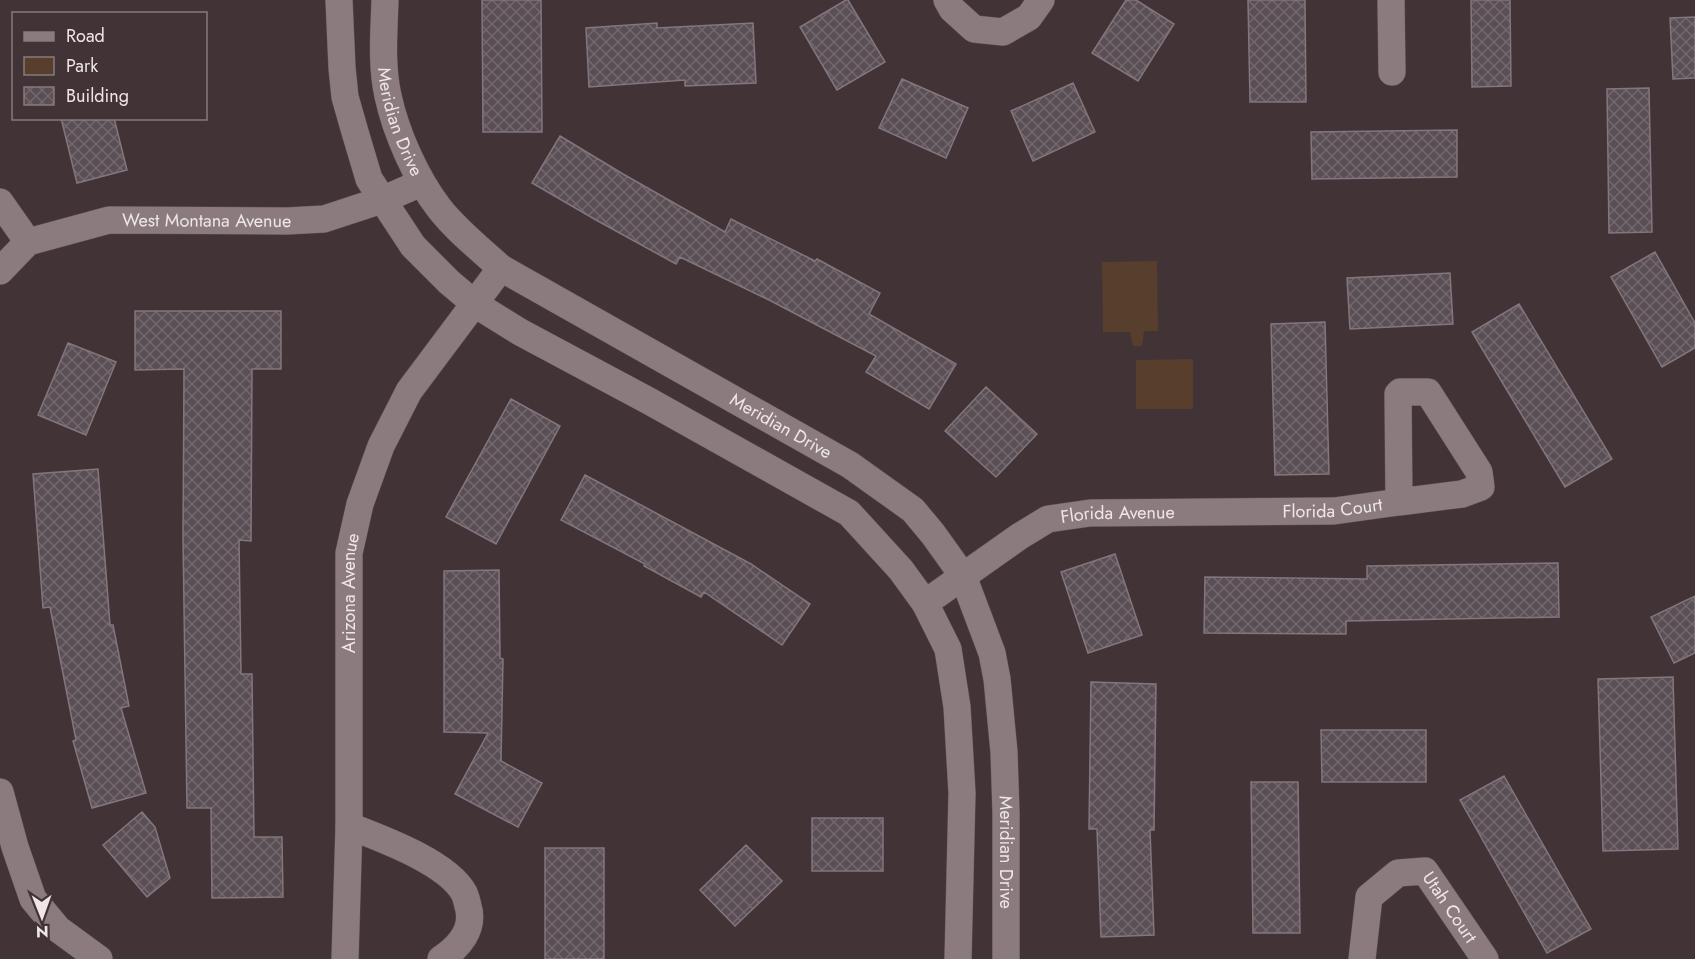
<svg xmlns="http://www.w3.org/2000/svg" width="1695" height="959" font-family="Jost,sans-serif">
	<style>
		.green { fill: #583e2c }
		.building { fill: url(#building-cross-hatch); stroke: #84767e; stroke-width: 1.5 }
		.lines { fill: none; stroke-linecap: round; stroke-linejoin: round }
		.minor-casing { stroke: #5b5052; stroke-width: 28 }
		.minor { stroke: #8b7b7e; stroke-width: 27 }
		.labels { text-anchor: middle; stroke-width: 6; stroke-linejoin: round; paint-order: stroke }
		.street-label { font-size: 18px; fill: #efe6e8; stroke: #413336 }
	</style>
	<defs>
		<pattern id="building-cross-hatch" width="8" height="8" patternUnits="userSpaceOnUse" patternTransform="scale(1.5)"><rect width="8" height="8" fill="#5b4f56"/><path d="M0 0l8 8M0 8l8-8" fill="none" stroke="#73686e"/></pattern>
	</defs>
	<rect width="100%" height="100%" fill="#413336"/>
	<path class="green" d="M1157 261 1158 331H1144L1142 346H1133L1130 332H1103L1102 262Z
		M1193 359V409H1136V360Z"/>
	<path class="building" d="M482 0H541L542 132H483Z
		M846 0H848L885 62 837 90 800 27Z
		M1126 0H1136L1174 24 1138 81 1092 53Z
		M1248 0H1305L1306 102H1250Z
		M1471 0H1510L1511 86 1472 87Z
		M1695 17V78L1673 79 1670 18Z
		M657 23V28L753 23 756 83 685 86V80L589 87 586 28Z
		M902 79 968 108 946 158 879 128Z
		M1073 83 1095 132 1033 161 1011 111Z
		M1649 88 1652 232 1609 233 1607 89Z
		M61 118H114L127 170 77 183Z
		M1457 130V177L1312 179 1311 132Z
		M560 136 623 174 725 232 731 219 815 261 817 259 880 293 869 314 956 364 929 409 866 372 876 356 771 301 680 257 676 264 596 220 532 183Z
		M1655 252 1695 323V348L1662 367 1611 277Z
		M1450 273 1453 324 1350 329 1347 278Z
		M1519 304 1612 459 1565 487 1472 332Z
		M135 311H281V369H252L251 541 239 540 241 674H252L254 837H282L283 897 212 898 211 808H187L183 540 184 369 135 370Z
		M1325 322 1329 474 1275 475 1271 324Z
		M68 343 116 362 86 435 38 415Z
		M986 387 1037 434 996 477 945 431Z
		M511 399 560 426 496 544 446 517Z
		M98 469 110 625H113L129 706 121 708 146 793 92 808 73 741 76 740 50 607 43 608 33 474Z
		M585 475 751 564 810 604 782 645 704 592 701 597 644 566 645 564 561 520Z
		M1115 554 1142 635 1088 653 1061 572Z
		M1558 563 1559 617 1346 621V634L1204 633 1205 577 1367 579V566Z
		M499 570 500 658 503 659 501 761 542 783 518 827 455 794 488 733 444 732V571Z
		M1695 596V653L1674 663 1651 617Z
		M1673 677 1678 849 1603 851 1598 679Z
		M1091 682 1156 684 1154 830H1150L1154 935 1101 937 1097 829H1089Z
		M1321 730H1426V782H1322Z
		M1504 776 1591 929 1547 953 1460 800Z
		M1251 782H1298L1300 933H1253Z
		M142 812 155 827 170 878 147 897 103 845Z
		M812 818H883V871H812Z
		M746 845 782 881 735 926 700 890Z
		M545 848H604V959H545Z"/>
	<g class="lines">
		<defs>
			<g id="minor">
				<path d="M339 0 342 68 345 97 355 132 369 179 413 246 449 282 475 304 520 332 649 401 849 513 901 570 925 603 948 649 957 707 962 793 958 959"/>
				<path id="s1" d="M385 0C384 32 381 65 388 96 396 133 416 178 439 208 456 230 480 249 501 268L850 465 913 510 933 534 963 576 992 653 997 679 1004 752 1006 813V959"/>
				<path d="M947 0 952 9 974 29 1003 32 1029 17 1041 0"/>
				<path d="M1391 0 1392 72"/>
				<path d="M0 202 28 242"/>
				<path id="s2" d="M0 271 28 242 109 220 287 221 324 219 382 200 421 183"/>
				<path id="s3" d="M925 603 1020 536 1048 519 1090 513 1334 511 1399 502 1398 394 1400 392H1428L1479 472 1481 487 1462 494 1399 502"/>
				<path d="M0 792 15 847 33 899 58 929 99 959"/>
				<path d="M349 826C380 838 447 862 464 893 466 897 467 902 468 906 475 929 459 947 441 959"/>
				<path id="s4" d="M345 959 349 826V553L360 504 381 446 409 391 501 268"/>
				<path id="s5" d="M1362 959 1369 897 1398 873 1425 871 1485 959"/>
			</g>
		</defs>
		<use href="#minor" class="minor-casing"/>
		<use href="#minor" class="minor"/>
	</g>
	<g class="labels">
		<g class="street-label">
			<text dy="6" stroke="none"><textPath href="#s1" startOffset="124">Meridian Drive</textPath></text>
			<text dy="6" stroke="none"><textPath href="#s2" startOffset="222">West Montana Avenue</textPath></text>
			<text dy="6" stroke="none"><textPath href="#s1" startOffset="628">Meridian Drive</textPath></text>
			<text dy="6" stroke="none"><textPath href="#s3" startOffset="434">Florida Court</textPath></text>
			<text dy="6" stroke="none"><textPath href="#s3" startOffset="219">Florida Avenue</textPath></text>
			<text dy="6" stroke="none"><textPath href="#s4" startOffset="366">Arizona Avenue</textPath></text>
			<text dy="6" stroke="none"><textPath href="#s1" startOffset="1150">Meridian Drive</textPath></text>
			<text dy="6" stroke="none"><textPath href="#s5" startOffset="171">Utah Court</textPath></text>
		</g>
	</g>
	<rect x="12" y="12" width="195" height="108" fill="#413336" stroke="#877b7d" stroke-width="1.5"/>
	<rect x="24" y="32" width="30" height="9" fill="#8b7b7e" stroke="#877b7d" stroke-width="1.5"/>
	<text x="66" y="42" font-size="18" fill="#efe6e8">Road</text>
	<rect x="24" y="57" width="30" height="18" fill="#583e2c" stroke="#877b7d" stroke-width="1.5"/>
	<text x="66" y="72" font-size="18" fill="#efe6e8">Park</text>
	<rect x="24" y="87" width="30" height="18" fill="url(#building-cross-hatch)" stroke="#877b7d" stroke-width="1.5"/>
	<text x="66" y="102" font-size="18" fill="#efe6e8">Building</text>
	<g transform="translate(42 917) rotate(179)" stroke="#413336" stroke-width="4.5" paint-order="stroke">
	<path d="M0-4.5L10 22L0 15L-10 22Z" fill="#efe6e8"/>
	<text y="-9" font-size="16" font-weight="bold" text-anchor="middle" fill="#efe6e8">N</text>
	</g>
</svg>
